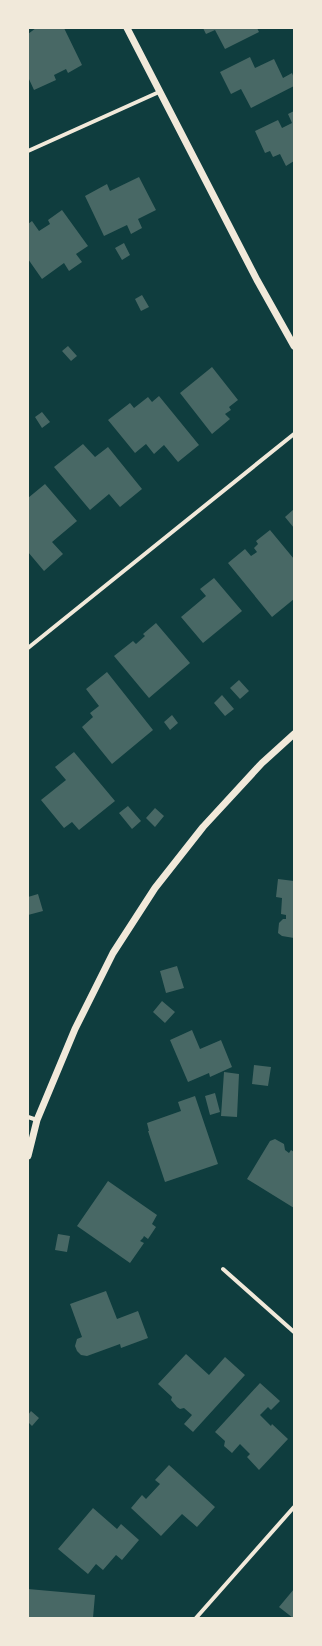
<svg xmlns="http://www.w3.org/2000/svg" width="322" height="1646" font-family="Overpass,sans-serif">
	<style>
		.building { fill: #486865 }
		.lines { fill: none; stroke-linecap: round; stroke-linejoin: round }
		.minor { stroke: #f1e9da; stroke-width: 4 }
		.tertiary { stroke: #f1e9da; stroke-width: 7 }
	</style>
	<rect width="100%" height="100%" fill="#0f3d3e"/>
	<path class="building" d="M36 28H64L82 65 68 73 66 69 54 75 56 80 34 90 28 77V34Z
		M203 28H257L259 32 225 49 215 30 206 34Z
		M250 57 255 68 274 59 283 78 292 73 294 78V86L251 108 241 89 231 94 220 72Z
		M294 111V161L286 166 280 154 273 157 270 151 265 153 255 131 278 120 282 128 292 123 288 114Z
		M139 177 156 210 138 219 142 228 131 234 127 225 104 236 85 196 107 184 110 191Z
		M62 210 88 246 76 254 82 262 69 271 64 263 42 279 28 259V224L32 221 39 231 50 224 48 220Z
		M124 243 130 255 122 260 115 248Z
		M142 295 149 307 141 311 135 299Z
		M68 346 77 356 71 361 62 351Z
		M212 367 238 400 229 407 231 410 225 414 230 419 212 434 180 393Z
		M159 396 199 445 178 462 164 445 154 454 146 444 135 453 108 420 130 403 134 408 148 397 152 402Z
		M42 412 50 422 42 428 35 417Z
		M83 444 95 457 108 447 142 489 120 507 109 494 90 510 54 467Z
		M45 484 77 521 52 542 63 554 44 571 28 552V498Z
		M294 509V528L285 517Z
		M270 530 294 559V599L272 617 228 563 245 549 251 556 257 552 254 548 258 544 256 541Z
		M214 578 242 611 203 643 181 617 206 596 200 589Z
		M156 623 190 663 149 698 114 656 133 641 136 644 145 636 143 634Z
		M107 672 153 730 112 764 82 727 93 717 90 713 99 706 86 689Z
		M239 680 249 691 240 699 230 688Z
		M222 695 234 709 225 716 214 703Z
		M172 715 178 723 170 730 164 722Z
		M74 752 115 801 79 830 72 822 64 828 41 800 66 780 55 767Z
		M128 806 141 821 132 829 119 813Z
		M155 808 164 816 155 827 146 818Z
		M278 879 294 881V938L282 936 278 933 279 923 283 919H286V915L281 914 282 898 276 897Z
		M38 894 43 911 28 915V897Z
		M177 966 184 988 166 993 160 971Z
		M162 1001 175 1012 165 1023 153 1012Z
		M192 1030 200 1049 221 1040 232 1067 210 1077 209 1073 188 1082 170 1040Z
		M254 1065 271 1067 268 1086 252 1084Z
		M224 1072 239 1074 237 1117 221 1116Z
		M215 1093 220 1112 210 1115 205 1096Z
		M195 1096 218 1164 165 1182 148 1131H149L147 1123 181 1111 178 1102Z
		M275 1139 284 1144 285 1150 289 1153 291 1150 294 1152V1208L247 1179 270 1141Z
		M108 1181 157 1215 152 1224 156 1227 148 1239 144 1236 143 1238 140 1241 144 1243 130 1263 77 1226Z
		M58 1234 70 1236 67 1252 55 1250Z
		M106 1291 117 1319 138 1311 148 1338 121 1348 120 1344 87 1356 81 1355 77 1351 75 1346 77 1339 82 1337 70 1304Z
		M186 1354 209 1375 225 1357 245 1375 193 1432 184 1424 192 1415 184 1408 180 1409 177 1407 171 1400 172 1397 158 1384Z
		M260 1383 280 1401 271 1410 268 1407 260 1415 271 1426 272 1424 288 1439 259 1470 247 1457 250 1454 240 1444 232 1453 224 1446 225 1441 215 1432Z
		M31 1411 39 1418 32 1426 28 1422V1415Z
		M169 1465 215 1507 197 1527 182 1514 161 1536 131 1508 142 1495 146 1499 160 1484 155 1480Z
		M93 1508 117 1529 121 1524 139 1540 122 1560 116 1555 103 1570 96 1564 88 1574 58 1549Z
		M28 1589 95 1595 93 1618H28Z
		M294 1589V1618H293L279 1607Z"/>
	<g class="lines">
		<path class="minor" d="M28 151 159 92
			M28 648 294 434
			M28 1117 37 1120
			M223 1269 294 1332
			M196 1618 294 1507"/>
		<path class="tertiary" d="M127 28 257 280 294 346
			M28 1156 37 1120 75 1029 113 953 155 888 203 827 262 763 294 734"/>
	</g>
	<rect width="322" height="1646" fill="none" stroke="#f1e9da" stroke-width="58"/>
</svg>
